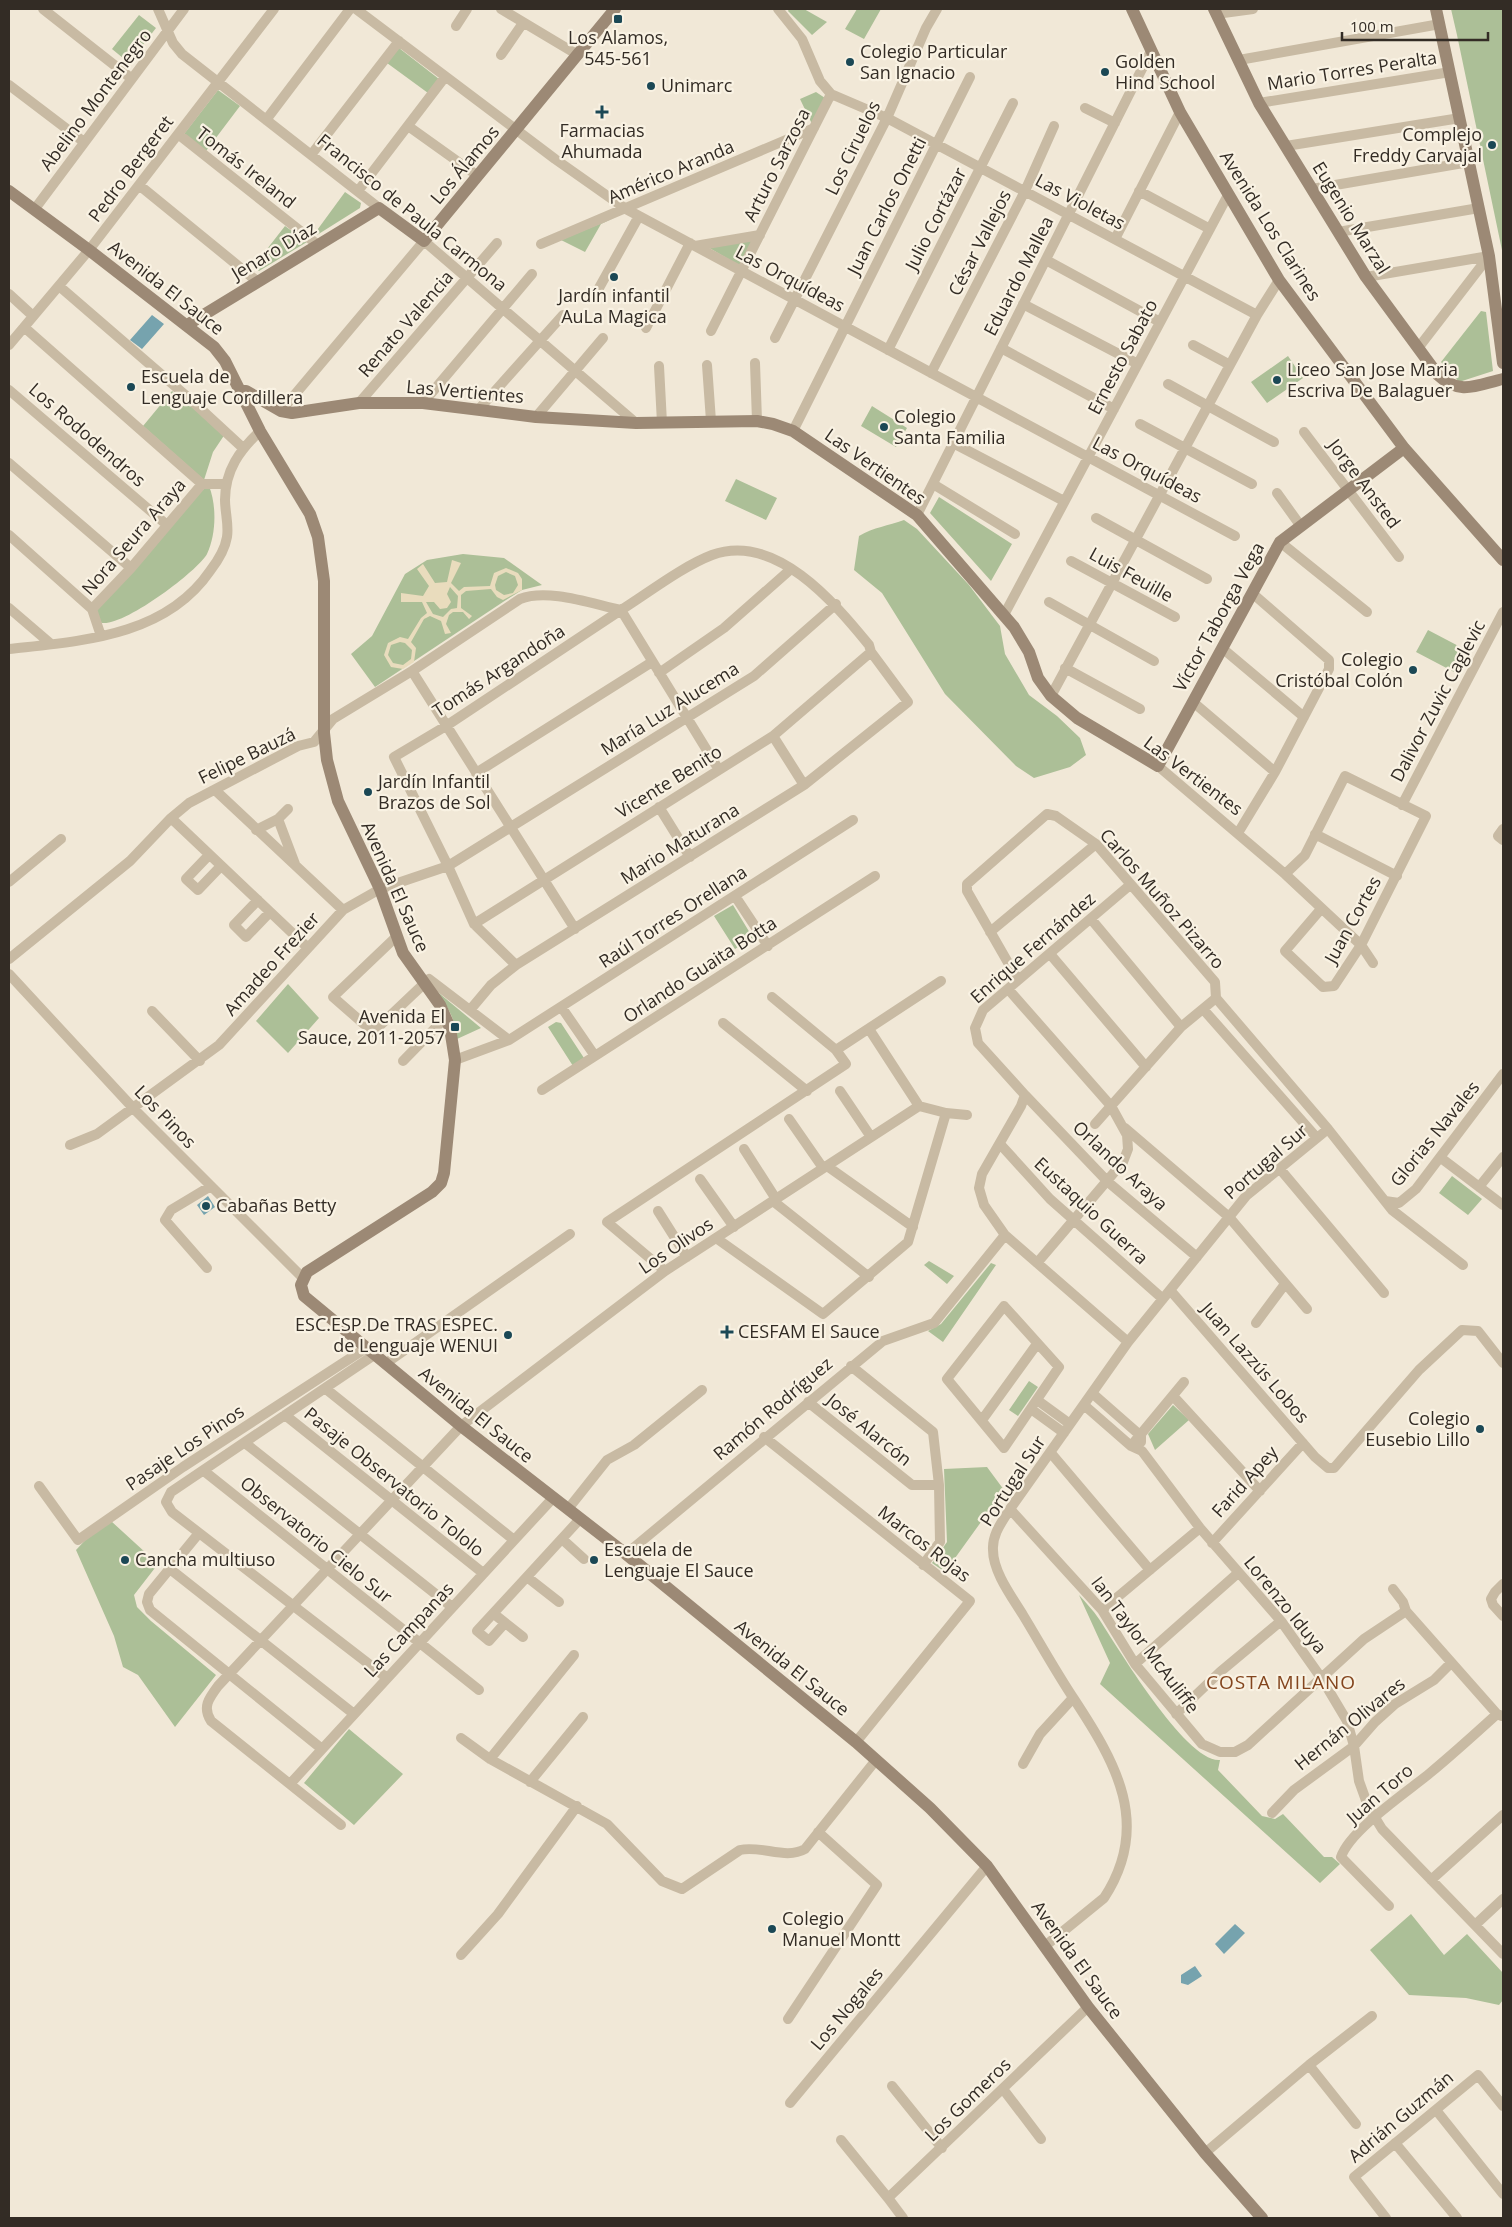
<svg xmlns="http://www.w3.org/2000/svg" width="1512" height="2227" font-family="'Open Sans',sans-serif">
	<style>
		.green { fill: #acbf97 }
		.plaza { fill: #e9dcbd; fill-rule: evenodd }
		.water { fill: #76a3ae }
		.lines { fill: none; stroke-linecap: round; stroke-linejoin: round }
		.street { stroke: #c8baa3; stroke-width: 10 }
		.secondary { stroke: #9c8975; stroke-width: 12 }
		.poi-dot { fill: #1b4855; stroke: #f9f2e3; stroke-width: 2 }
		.labels { text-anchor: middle; stroke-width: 4.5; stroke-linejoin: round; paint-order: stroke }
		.poi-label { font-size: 18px; fill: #332c25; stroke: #f9f2e3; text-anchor: start }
		.street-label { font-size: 18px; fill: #332c25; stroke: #f9f2e3 }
		.neighbourhood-label { font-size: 19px; letter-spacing: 1px; fill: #83451e; stroke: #f9f2e3 }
	</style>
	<rect width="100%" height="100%" fill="#f1e8d7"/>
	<path class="green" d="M789 9H804L827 22 812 35 788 11Z
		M857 9H881L864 39 845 29Z
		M1451 9H1503V255L1457 35Z
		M139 15 156 28 129 63 112 49Z
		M399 48 439 79 428 93 387 63Z
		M218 90 240 106 206 151 184 134Z
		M816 92 825 98 812 124 800 99Z
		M345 192 361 203 360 208 317 235 315 233Z
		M616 217 601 224 585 252 561 240Z
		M285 226 307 242 259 271 253 267Z
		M754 240 740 266 706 246Z
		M1481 311 1486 312 1493 371 1459 382 1441 362Z
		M1288 356 1303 378 1267 403 1251 382Z
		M172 391 225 434 213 452 204 480 143 426Z
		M872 406 907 428 896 447 861 426Z
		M736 479 777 498 766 520 725 501Z
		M209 486C217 506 216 535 207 554 197 572 117 632 99 622L97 610 197 493Z
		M939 497 1012 544 991 581 930 513Z
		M904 520 917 529 969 585 1000 626 1005 654 1029 695 1057 716 1080 738 1086 755 1070 767 1034 778 1016 766 945 694 882 593 854 570 859 536C874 527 888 526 904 520Z
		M463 554 504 558 542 585 522 590 506 600 375 687 351 654 372 636 405 574 427 560Z
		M1428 630 1468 651 1456 673 1416 652Z
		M733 905 753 938 735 949 714 916Z
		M288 984 319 1018 288 1053 256 1021Z
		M434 989 481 1028 457 1039C455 1018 448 1006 434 989Z
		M556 1022 561 1023 584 1058 573 1066 548 1027Z
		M1452 1176 1482 1199 1468 1215 1439 1193Z
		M929 1261 954 1276 947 1284 924 1265Z
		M991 1263 996 1265 943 1342 928 1331 941 1324Z
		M1029 1381 1038 1387 1018 1416 1009 1410Z
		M1173 1405 1189 1420 1155 1450 1148 1434Z
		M987 1467 1004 1490 945 1572 932 1563 947 1542 944 1469Z
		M111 1521 158 1564 134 1595 137 1607 151 1621 216 1675 175 1727 138 1675 123 1667 114 1636 76 1550 92 1533Z
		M1079 1595C1086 1603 1093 1610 1099 1619 1117 1646 1186 1763 1220 1760L1218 1770 1262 1816 1275 1819 1283 1814 1324 1857H1332L1340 1864 1320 1883 1100 1684 1110 1663Z
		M349 1729 403 1774 354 1825 304 1783Z
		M1411 1914 1444 1955 1467 1934 1503 1973V2000L1499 2005 1466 1998 1409 1995 1370 1950Z"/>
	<path class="plaza" d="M452 560 461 563 451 583 459 591 464 587 490 586 494 573 506 568 518 573 522 579V590L503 600 497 597 491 589 466 591 461 595V608L472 616 469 619 463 612H453L449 615 446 624 451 633 445 634 441 621 430 616 424 619 411 642 416 648 414 662 403 669 391 667 384 655 388 643 400 637 408 639 421 618 427 613 422 602H401V593L423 596 429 586 417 569 423 564 435 583 447 582ZM506 572 515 576 518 585 513 593 504 595 496 590 495 585 498 576ZM450 587 458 596 457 608 451 609 443 617 433 614 426 602H434L440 609 447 608 451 602 447 594ZM400 642 405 643 412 650 411 659 403 665 393 663 388 655 391 645Z"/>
	<path class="water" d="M152 315 164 324 142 349 130 340Z
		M208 1196 215 1207 204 1215 197 1205Z
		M1235 1924 1245 1933 1224 1954 1215 1944Z
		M1195 1966 1202 1976 1188 1985 1181 1983V1975Z"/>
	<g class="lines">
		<path class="street" d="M43 9 132 79
			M158 9 173 43 182 54 379 208
			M356 9 555 159 626 209 1235 536
			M501 9 578 55
			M778 9 802 39 820 81 831 94 887 118 1257 315
			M1216 14 1253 9
			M456 26 467 9
			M501 55 523 23
			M1239 60 1440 24
			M9 85 84 142
			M1259 103 1450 72
			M1085 108 1115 123
			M266 120 350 9
			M408 126 478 176
			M178 134 318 245
			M1286 146 1460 118
			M311 155 399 41
			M139 185 258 282
			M1312 189 1469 162
			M358 191 445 77
			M1139 191 1210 229
			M34 210 184 9
			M1338 232 1479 208
			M1115 239 1180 112
			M541 244 814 128
			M695 246 760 235
			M1046 260 1160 322
			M1366 277 1489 256
			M59 286 191 400 243 448
			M599 288 639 216
			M9 294 33 316
			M1023 304 1138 364
			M24 327 202 484
			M646 328 690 243
			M711 331 831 94
			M775 338 887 118 926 28 937 9
			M9 345 89 250 274 9
			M1193 345 1230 365
			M1419 347 1489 256
			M1001 348 1114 409
			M888 350 1013 103
			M755 363 757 421
			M707 365 711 421
			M659 366 662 423
			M931 373 1025 191 1054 126
			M1168 384 1274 442
			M9 390 167 525
			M359 403 497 243
			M423 403 532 274
			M479 409 563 315
			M281 411 424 241 636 423
			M536 417 603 338
			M1140 424 1252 484
			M793 431 970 77
			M1304 432 1399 557
			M953 443 1064 501
			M9 463 131 568
			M933 484 1015 534
			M1277 493 1300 525
			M917 515 1151 51
			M1096 518 1207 579
			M9 535 92 609
			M1280 542 1367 612
			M1071 561 1175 617
			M1049 602 1154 661
			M9 608 51 644
			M92 609 131 568 202 484H226
			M92 609 101 636
			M1004 615 1228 195
			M1222 648 1304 717
			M9 649C80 641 165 637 210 571 217 562 225 549 227 537 229 525 225 512 225 500 225 470 240 450 260 431
			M1065 668 1140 709
			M412 671 575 929
			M659 673 724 628 791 569
			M1051 696 1257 315 1279 280
			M1193 702 1275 772
			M773 736 804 785
			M1158 766 1285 874 1361 945 1373 963
			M476 773 652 662
			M215 790 343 910
			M1402 805 1503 612
			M659 807 690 857
			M171 818 307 947
			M278 819 295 864
			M1503 829 1498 836 1503 840
			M256 830 278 819 288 809
			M1238 833 1275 772 1329 669V660L1252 593
			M1315 834 1397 876
			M209 855 186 879 198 890 221 866
			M1285 874 1305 855 1345 776 1426 816 1361 945 1334 986 1323 987 1285 951 1321 909
			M9 882 61 839
			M735 896 768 946
			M258 900 234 925 246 937 270 912
			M1091 919 1181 1027
			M474 924 773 736 871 652
			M990 932 1096 844
			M397 936 333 997 373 1032 429 979 509 1040
			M1050 954 1146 1067
			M9 959 130 861 171 818 189 803 298 746 314 742 333 719 412 671 520 599C548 588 592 604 621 610 648 593 683 566 712 555 775 532 834 602 869 645L871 652 908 702 804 785 516 965 491 985 470 1010
			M516 965 474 924 448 866 394 757 446 726 621 610 719 770
			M9 974 134 1109 303 1278
			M1018 980 967 891V884L1047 814 1056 816 1096 844 1215 982 1216 998 1328 1129 1392 1210 1463 1265
			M1008 989 1111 1106 1127 1135 1128 1149 1123 1162 1037 1263
			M562 1008 595 1056
			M1203 1009 1317 1138
			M152 1011 200 1061
			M723 1023 807 1091
			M869 1029 919 1106
			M836 1050 941 981
			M455 1060 509 1040 853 820
			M403 1061 446 1017
			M542 1090 875 876
			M840 1091 871 1137
			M1025 1095 1108 1182 1197 1257
			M946 1113 967 1115
			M789 1119 823 1168
			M1095 1124 1181 1027 1216 998
			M1125 1128 1229 1217 1307 1309
			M1000 1144 1050 1199 1163 1299
			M70 1145 97 1134 219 1045 343 910 380 889 448 866 754 676 836 604
			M744 1149 776 1199
			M1441 1158 1503 1205
			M827 1166 913 1227
			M1280 1169 1384 1293
			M700 1179 734 1227
			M1479 1187 1503 1157
			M773 1201 869 1277
			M1385 1201 1399 1203 1416 1189 1503 1074
			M658 1211 687 1257
			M716 1238 823 1314 908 1242 946 1113 919 1106
			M207 1268 165 1220 171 1210 211 1186
			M665 1271 607 1222 846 1064 836 1050 772 997
			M1170 1290 1315 1457 1328 1468H1334L1419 1370 1462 1330 1478 1331 1503 1363
			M1004 1306 1059 1367 1004 1448 947 1379Z
			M1256 1323 1285 1284
			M1128 1342 1005 1235 984 1205 979 1188 982 1174 1021 1106 1025 1095 978 1043 975 1028 983 1010 1130 885
			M374 1355 171 1492 166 1502 172 1512 387 1678
			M385 1364 570 1234
			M851 1366 933 1432 939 1485 940 1542 923 1565
			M326 1389 514 1540
			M1092 1393 1141 1436V1442
			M1174 1397 1260 1491
			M1037 1400 1070 1424
			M808 1402 912 1485H939
			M1084 1405 1131 1446 1142 1451 1200 1528 1281 1621 1322 1679 1347 1721 1354 1746 1359 1781 1368 1806 1382 1829 1503 1954
			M1031 1409 1064 1433
			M285 1415 483 1573
			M982 1420 1037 1344
			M764 1437 970 1601 856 1742
			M245 1443 452 1607
			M1131 1446 1184 1382
			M1050 1452 1150 1570
			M204 1471 479 1690
			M39 1486 78 1540 183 1467 366 1348
			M568 1509 607 1460 634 1445 702 1390
			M1010 1509 1102 1610 1135 1664 1202 1744 1220 1752H1235L1248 1745 1364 1639 1406 1611
			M199 1533 149 1594 147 1602 150 1610 322 1749
			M562 1539 584 1559
			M1212 1543 1303 1443
			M626 1554 883 1341 934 1323 1005 1235
			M170 1569 354 1714
			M527 1577 559 1602
			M1503 1584 1495 1592 1491 1599 1493 1605 1503 1616
			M1393 1589 1403 1602 1406 1611 1497 1714 1502 1716
			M1102 1610 1200 1528
			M494 1614 523 1637
			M505 1623 489 1641 477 1631 580 1519
			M1135 1664 1238 1573
			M1176 1714 1220 1672 1281 1621
			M461 1738 490 1759 607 1824 662 1881 682 1889 740 1850C761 1845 786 1860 805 1849L876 1760
			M490 1759 574 1655
			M1023 1764 1040 1734 1073 1698
			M530 1782 583 1717
			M290 1784 553 1498
			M1272 1813 1294 1790 1354 1746 1375 1722 1395 1704 1434 1680 1451 1663
			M341 1825 211 1721C202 1707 209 1698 218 1686L461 1426 665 1271 919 1106
			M1431 1880 1503 1815
			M1389 1906 1341 1857C1350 1830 1407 1792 1430 1773 1453 1754 1475 1734 1497 1714
			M1475 1925 1503 1899
			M1045 1946 1104 1898C1152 1825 1116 1763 1074 1699 1056 1672 1040 1643 1023 1615 1012 1597 993 1572 993 1550 992 1534 1002 1522 1010 1509L1128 1342 1246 1196 1328 1129
			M461 1955 498 1914 577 1806
			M788 2019 877 1885 818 1832
			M1309 2065 1356 2124
			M892 2086 942 2148
			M1003 2089 1041 2139
			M790 2103 987 1866
			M1436 2110 1503 2194
			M841 2140 888 2198
			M1395 2143 1457 2218
			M1205 2153 1309 2065 1372 2016
			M903 2218 888 2198 1088 2007
			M1386 2218 1354 2177 1478 2075 1503 2106"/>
		<path class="secondary" d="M1132 9 1180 112 1279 280 1404 448 1503 560
			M1214 9 1259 103 1366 277 1438 375C1460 396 1477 385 1503 379
			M1436 9 1489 256 1503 363
			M9 191 89 250 214 347 225 361 260 431 310 514 318 537 324 581V733L327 760 338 801 380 889 403 953 440 1005 450 1028 455 1060 444 1173 441 1183 432 1192 307 1272 301 1285 304 1296 461 1426 626 1554 856 1742 930 1808 987 1866 1088 2007 1205 2153 1262 2218
			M187 325 379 208 424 241 615 9
			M241 391H246L281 411 292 413 359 403H423L536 417 636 423 757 421 773 424 793 431 917 515 1014 627 1029 652 1038 678 1051 696 1077 718 1158 766 1280 542 1404 448"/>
	</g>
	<g class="poi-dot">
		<rect x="613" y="14" width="10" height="10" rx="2.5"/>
		<circle cx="850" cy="62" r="5"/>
		<circle cx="1105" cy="72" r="5"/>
		<circle cx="651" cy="86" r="5"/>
		<path d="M599.5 104.5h5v5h5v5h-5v5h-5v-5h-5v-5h5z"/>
		<circle cx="1492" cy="145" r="5"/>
		<circle cx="614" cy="277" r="5"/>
		<circle cx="1277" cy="380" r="5"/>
		<circle cx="131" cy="387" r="5"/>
		<circle cx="884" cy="427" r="5"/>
		<circle cx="1413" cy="670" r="5"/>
		<circle cx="368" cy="792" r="5"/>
		<rect x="450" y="1022" width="10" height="10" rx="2.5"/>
		<circle cx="206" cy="1206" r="5"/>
		<path d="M724.5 1324.5h5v5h5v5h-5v5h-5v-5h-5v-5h5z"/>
		<circle cx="508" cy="1335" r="5"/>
		<circle cx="1480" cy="1429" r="5"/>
		<circle cx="125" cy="1560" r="5"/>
		<circle cx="594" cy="1560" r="5"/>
		<circle cx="772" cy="1929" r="5"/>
	</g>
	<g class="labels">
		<g class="poi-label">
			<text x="618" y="44" text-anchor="middle">Los Alamos,<tspan x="618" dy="21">545-561</tspan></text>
			<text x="860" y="58">Colegio Particular<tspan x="860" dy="21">San Ignacio</tspan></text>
			<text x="1115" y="68">Golden<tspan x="1115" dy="21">Hind School</tspan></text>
			<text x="661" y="92">Unimarc</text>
			<text x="602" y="137" text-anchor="middle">Farmacias<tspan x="602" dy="21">Ahumada</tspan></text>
			<text x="1482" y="141" text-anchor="end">Complejo<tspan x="1482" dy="21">Freddy Carvajal</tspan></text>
			<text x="614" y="302" text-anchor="middle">Jardín infantil<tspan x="614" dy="21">AuLa Magica</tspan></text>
			<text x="1287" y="376">Liceo San Jose Maria<tspan x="1287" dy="21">Escriva De Balaguer</tspan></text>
			<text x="141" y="383">Escuela de<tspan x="141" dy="21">Lenguaje Cordillera</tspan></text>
			<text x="894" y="423">Colegio<tspan x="894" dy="21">Santa Familia</tspan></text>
			<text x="1403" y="666" text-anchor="end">Colegio<tspan x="1403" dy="21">Cristóbal Colón</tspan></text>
			<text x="378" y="788">Jardín Infantil<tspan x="378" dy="21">Brazos de Sol</tspan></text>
			<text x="445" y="1023" text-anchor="end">Avenida El<tspan x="445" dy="21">Sauce, 2011-2057</tspan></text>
			<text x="216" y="1212">Cabañas Betty</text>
			<text x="498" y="1331" text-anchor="end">ESC.ESP.De TRAS ESPEC.<tspan x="498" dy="21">de Lenguaje WENUI</tspan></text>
			<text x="738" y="1338">CESFAM El Sauce</text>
			<text x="1470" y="1425" text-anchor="end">Colegio<tspan x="1470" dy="21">Eusebio Lillo</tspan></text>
			<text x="604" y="1556">Escuela de<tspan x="604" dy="21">Lenguaje El Sauce</tspan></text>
			<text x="135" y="1566">Cancha multiuso</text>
			<text x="782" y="1925">Colegio<tspan x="782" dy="21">Manuel Montt</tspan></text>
		</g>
		<g class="street-label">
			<text transform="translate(1352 71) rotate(-9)" y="6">Mario Torres Peralta</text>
			<text transform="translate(96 100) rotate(-53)" y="6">Abelino Montenegro</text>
			<text transform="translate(853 148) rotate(-64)" y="6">Los Ciruelos</text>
			<text transform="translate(465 165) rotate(-50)" y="6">Los Álamos</text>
			<text transform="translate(777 165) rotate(-63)" y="6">Arturo Sarzosa</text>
			<text transform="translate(246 168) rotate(38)" y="6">Tomás Ireland</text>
			<text transform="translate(131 169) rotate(-53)" y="6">Pedro Bergeret</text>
			<text transform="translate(671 172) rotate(-23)" y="6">Américo Aranda</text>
			<text transform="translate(1080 202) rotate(28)" y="6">Las Violetas</text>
			<text transform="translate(887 206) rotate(-63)" y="6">Juan Carlos Onetti</text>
			<text transform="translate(412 213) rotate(39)" y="6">Francisco de Paula Carmona</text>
			<text transform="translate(1351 218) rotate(58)" y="6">Eugenio Marzal</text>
			<text transform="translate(936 219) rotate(-63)" y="6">Julio Cortázar</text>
			<text transform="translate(1270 226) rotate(58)" y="6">Avenida Los Clarines</text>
			<text transform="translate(980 243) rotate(-63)" y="6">César Vallejos</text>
			<text transform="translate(274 251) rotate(-31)" y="6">Jenaro Díaz</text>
			<text transform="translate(1019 276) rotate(-63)" y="6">Eduardo Mallea</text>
			<text transform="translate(790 279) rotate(28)" y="6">Las Orquídeas</text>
			<text transform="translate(166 288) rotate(38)" y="6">Avenida El Sauce</text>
			<text transform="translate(406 324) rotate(-49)" y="6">Renato Valencia</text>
			<text transform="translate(1123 357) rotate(-62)" y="6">Ernesto Sabato</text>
			<text transform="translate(465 392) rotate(5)" y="6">Las Vertientes</text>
			<text transform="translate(87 435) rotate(41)" y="6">Los Rododendros</text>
			<text transform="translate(875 467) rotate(35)" y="6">Las Vertientes</text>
			<text transform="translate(1147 470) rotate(28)" y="6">Las Orquídeas</text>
			<text transform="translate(1364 484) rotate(53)" y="6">Jorge Ansted</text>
			<text transform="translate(134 537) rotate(-49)" y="6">Nora Seura Araya</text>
			<text transform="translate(1131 575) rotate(29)" y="6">Luis Feuille</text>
			<text transform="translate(1219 617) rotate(-61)" y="6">Víctor Taborga Vega</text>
			<text transform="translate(499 671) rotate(-33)" y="6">Tomás Argandoña</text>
			<text transform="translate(1438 701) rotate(-62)" y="6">Dalivor Zuvic Caglevic</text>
			<text transform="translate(670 709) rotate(-32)" y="6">María Luz Alucema</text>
			<text transform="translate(247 756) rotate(-26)" y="6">Felipe Bauzá</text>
			<text transform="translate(1193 776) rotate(37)" y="6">Las Vertientes</text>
			<text transform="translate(669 782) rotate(-32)" y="6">Vicente Benito</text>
			<text transform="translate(680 844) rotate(-32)" y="6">Mario Maturana</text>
			<text transform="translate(395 887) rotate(66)" y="6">Avenida El Sauce</text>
			<text transform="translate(1162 899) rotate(49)" y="6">Carlos Muñoz Pizarro</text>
			<text transform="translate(673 917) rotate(-33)" y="6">Raúl Torres Orellana</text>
			<text transform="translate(1353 920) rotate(-61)" y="6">Juan Cortes</text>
			<text transform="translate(1033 948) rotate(-41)" y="6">Enrique Fernández</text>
			<text transform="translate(272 964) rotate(-48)" y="6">Amadeo Frezier</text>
			<text transform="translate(700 970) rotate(-33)" y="6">Orlando Guaita Botta</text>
			<text transform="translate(165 1117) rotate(46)" y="6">Los Pinos</text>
			<text transform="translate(1435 1134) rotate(-51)" y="6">Glorias Navales</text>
			<text transform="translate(1266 1162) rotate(-41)" y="6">Portugal Sur</text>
			<text transform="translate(1120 1166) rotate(43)" y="6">Orlando Araya</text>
			<text transform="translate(1091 1211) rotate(43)" y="6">Eustaquio Guerra</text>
			<text transform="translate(676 1246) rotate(-34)" y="6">Los Olivos</text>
			<text transform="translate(1255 1363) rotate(49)" y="6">Juan Lazzús Lobos</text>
			<text transform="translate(773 1409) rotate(-40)" y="6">Ramón Rodríguez</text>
			<text transform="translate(476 1415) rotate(39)" y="6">Avenida El Sauce</text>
			<text transform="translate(869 1430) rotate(39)" y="6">José Alarcón</text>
			<text transform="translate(185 1448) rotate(-34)" y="6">Pasaje Los Pinos</text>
			<text transform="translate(1013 1481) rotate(-57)" y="6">Portugal Sur</text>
			<text transform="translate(394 1482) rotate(39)" y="6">Pasaje Observatorio Tololo</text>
			<text transform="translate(1245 1482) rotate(-48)" y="6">Farid Apey</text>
			<text transform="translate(316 1540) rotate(39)" y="6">Observatorio Cielo Sur</text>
			<text transform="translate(924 1544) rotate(38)" y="6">Marcos Rojas</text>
			<text transform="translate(1285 1605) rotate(51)" y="6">Lorenzo Iduya</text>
			<text transform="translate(409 1630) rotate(-47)" y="6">Las Campanas</text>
			<text transform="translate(1145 1645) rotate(53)" y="6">Ian Taylor McAuliffe</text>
			<text transform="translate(792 1668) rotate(39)" y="6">Avenida El Sauce</text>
			<text transform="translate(1350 1724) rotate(-39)" y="6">Hernán Olivares</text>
			<text transform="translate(1380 1794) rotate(-41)" y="6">Juan Toro</text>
			<text transform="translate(1077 1960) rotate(54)" y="6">Avenida El Sauce</text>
			<text transform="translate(847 2009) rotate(-50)" y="6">Los Nogales</text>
			<text transform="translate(968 2100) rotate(-44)" y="6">Los Gomeros</text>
			<text transform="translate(1401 2117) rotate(-40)" y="6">Adrián Guzmán</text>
		</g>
		<g class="neighbourhood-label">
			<text x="1281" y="1689">COSTA MILANO</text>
		</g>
	</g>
	<rect width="1512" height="2227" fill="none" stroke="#332c25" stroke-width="20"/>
	<path d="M1342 32v8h146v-8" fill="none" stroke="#332c25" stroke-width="2.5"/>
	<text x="1350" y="32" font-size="15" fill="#332c25" stroke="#f9f2e3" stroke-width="4" paint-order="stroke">100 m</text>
</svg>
